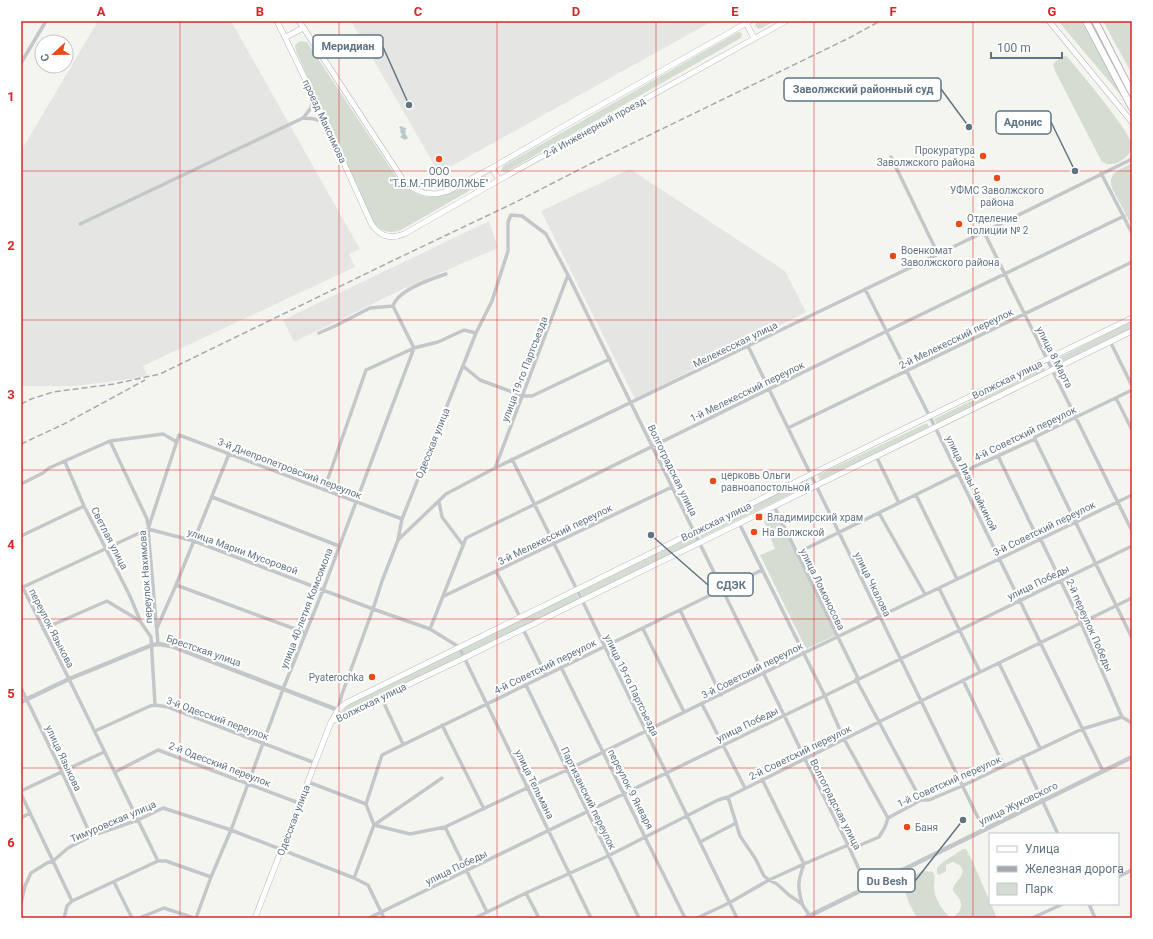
<svg xmlns="http://www.w3.org/2000/svg" width="1153" height="939" font-family="Roboto,sans-serif">
	<style>
		.built { fill: #e5e6e4 }
		.green { fill: #d5dcd1 }
		.water { fill: #bac7cb }
		.lines { fill: none; stroke-linecap: round; stroke-linejoin: round }
		.secondary-casing { stroke: #b3b9bd; stroke-width: 6 }
		.trunk-casing { stroke: #b6b9bc; stroke-width: 8 }
		.minor { stroke: #c4c7ca; stroke-width: 3.5 }
		.tertiary { stroke: #c4c7ca; stroke-width: 4.5 }
		.secondary { stroke: #fff; stroke-width: 5 }
		.trunk { stroke: #fff; stroke-width: 6 }
		.rail { stroke: #a3a9af; stroke-width: 1.5; stroke-dasharray: 6 3; stroke-linecap: butt }
		.grid { fill: none; stroke: #d62828; stroke-width: 1; stroke-opacity: 0.55 }
		.poi-dot { fill: #ec4919; stroke: #fff; stroke-width: 1.5 }
		.labels { text-anchor: middle; stroke-width: 4; stroke-linejoin: round; paint-order: stroke }
		.street-label { font-size: 10px; fill: #627483; stroke: #fff }
		.poi-label { font-size: 10px; fill: #627483; stroke: #fff; text-anchor: start }
		.leader { fill: none; stroke: #627483; stroke-width: 1.5 }
		.callout-dot { fill: #627483; stroke: #fff; stroke-width: 1.5 }
		.callout { fill: #fff; stroke: #627483; stroke-width: 1.5 }
		.callout-label { font-size: 11px; text-anchor: middle; font-weight: bold; fill: #627483 }
		.neatline { fill: none; stroke: #d62828; stroke-width: 1.5 }
		.grid-label { font-size: 13px; text-anchor: middle; font-weight: bold; fill: #d62828 }
	</style>
	<rect width="100%" height="100%" fill="#f5f5f0"/>
	<path class="built" d="M98 21H231L360 249 349 254 355 267 143 366 147 375 139 378 75 386H21V151Z
		M351 21H713L439 173Z
		M630 169 785 271 806 312 635 399 541 211Z
		M489 221 498 248 403 289 294 342 283 320Z"/>
	<path class="green" d="M759 21H775L759 29 755 26 756 23Z
		M1058 21H1081L1125 100Z
		M1103 21H1132V74Z
		M738 32 742 33 741 38 506 172 501 171 503 166Z
		M300 41 307 42 397 178C425 212 453 193 484 176H486L488 180 401 230C390 234 380 232 373 222L296 51 295 45Z
		M1066 56 1069 59C1080 72 1132 133 1132 146 1132 152 1126 157 1122 160 1116 165 1108 165 1102 162L1055 71 1053 64 1060 58Z
		M1132 163V226L1112 188C1107 172 1121 170 1132 163Z
		M1132 321V328L1054 366 1052 361Z
		M1043 366 1046 371 937 424 934 419Z
		M927 423 930 428 820 481 818 475Z
		M808 479 810 485 701 538 699 533Z
		M777 515 836 635 806 649 760 555 775 549 764 521Z
		M695 535 698 541 583 597 580 591Z
		M576 593 579 599 464 655 461 649Z
		M459 650 462 656 338 717 347 705Z
		M963 849H966L972 860 997 918H951C959 915 964 906 959 898 957 895 954 893 953 890 952 882 970 874 959 865 957 864 955 863 953 862L946 865V871L939 875 937 873V868L943 862Z
		M923 871 933 872C936 878 934 881 934 887 934 898 943 912 951 918H917L909 903 901 881Z"/>
	<path class="water" d="M401 126 407 129 405 130 406 132 405 133 408 138 405 140 400 137 402 135 400 131 401 130 399 127Z"/>
	<g class="lines">
		<defs>
			<path id="secondary" d="M277 21 314 97 371 223C379 236 390 240 404 234L499 180 786 21
				M299 21 403 180 412 188 424 193 436 194 448 191 492 168 564 126 750 21
				M1049 21 1132 122
				M746 23 754 38
				M286 37 303 28
				M492 168 499 180
				M332 721 464 658 1132 331
				M255 918 331 722 338 710 346 703 930 416 1132 318"/>
			<path id="trunk" d="M1086 21 1132 108
				M1095 21 1132 93"/>
		</defs>
		<use href="#secondary" class="secondary-casing"/>
		<use href="#trunk" class="trunk-casing"/>
		<path class="minor" d="M21 63 46 21
			M303 118 311 108 314 97
			M891 157 938 254
			M1101 173 1132 233
			M80 224 303 118 315 119 326 124
			M984 232 1132 531
			M865 289 935 427 1103 771
			M319 333 335 326 370 308 393 306C398 290 431 279 446 274
			M1110 341 1132 386
			M748 346 984 830
			M463 366 480 380 523 396H532L610 359
			M1116 398 1132 430
			M788 428 1132 262
			M1035 439 1132 638
			M110 441 147 519 148 525
			M876 456 899 503
			M998 456 1037 537 1042 542 1081 623 1122 717
			M512 459 582 600 737 918
			M65 462 84 506 129 594 140 620
			M495 468 568 275
			M21 484 43 473 49 468 110 441 163 434 177 442
			M324 490 366 370 414 348 438 342 464 330 476 333
			M916 495 957 579
			M212 497 339 546
			M439 502 442 517 463 545
			M774 506 858 678
			M879 513 925 594
			M739 523 825 696 844 739 888 818
			M21 536 84 506
			M399 539 446 494 495 468 984 232 1132 159
			M797 553 958 474 1035 439V437L1132 390
			M496 571 520 617
			M21 584 69 679 158 861
			M176 585 306 633
			M21 588 148 529 194 541 373 609 430 629 459 647 591 918
			M939 588 980 672
			M444 596 672 487
			M680 610 721 695
			M157 628 176 585 229 454
			M43 629 107 601 140 621 151 637 155 705
			M430 629 466 538 887 331 1124 216
			M523 629 546 675
			M643 629 684 712
			M158 644 148 529 179 435 402 519
			M999 663 1040 748
			M561 667 685 918
			M856 679 921 800
			M963 680 1004 766
			M526 685 639 918
			M21 688 62 772 91 836
			M381 697 403 744
			M702 704 745 788
			M338 709 342 694 373 609 382 581 398 540 402 519 476 333 492 301 508 251V222L511 215 522 216 546 234 568 275 784 715 805 759 848 845 867 887
			M442 725 484 809
			M95 731 150 706 155 705 168 707 315 763
			M1022 757 1058 834
			M115 772 158 750 299 803
			M762 779 804 864C798 881 797 886 802 903
			M308 782 366 804
			M21 791 104 752
			M21 794 72 901
			M728 797 740 836 755 858 764 876 769 880 777 884 789 895 802 904 811 918
			M366 804 382 755 762 570
			M366 804 374 825
			M21 818 30 813
			M374 825 410 834 445 827 527 788 567 770 804 653 1132 495
			M445 827 487 912
			M700 842 736 823
			M1118 877 1132 870
			M354 878 374 825 442 778
			M114 882 132 918
			M526 893 539 918
			M21 903 25 886 31 873 47 863 53 861 68 848 91 836 138 820 163 808 231 830 354 878 368 885 384 918
			M1089 904 1095 918
			M64 918 67 906 72 901 158 861H166L211 877
			M139 918 164 908 194 918
			M196 918 211 877 231 830 283 689 323 590 414 348 393 306
			M369 918 1132 546
			M475 918 526 893 608 856 718 800 728 797 921 701 1132 598
			M697 918 729 903 769 880 804 864 848 845 858 846 879 837 885 827 888 818 921 800H929L962 786 1082 729 1122 717 1132 723
			M1032 918 1063 904"/>
		<path class="tertiary" d="M21 702 69 679 152 645 158 644 171 646 338 710
			M805 918 1132 757"/>
		<use href="#secondary" class="secondary"/>
		<use href="#trunk" class="trunk"/>
		<path class="rail" d="M21 404 31 399 53 392 114 384 160 374 392 261 516 202 592 163 849 38 880 21
			M21 444 64 424 145 380"/>
	</g>
	<path class="grid" d="M180 21V918M339 21V918M497 21V918M656 21V918M814 21V918M973 21V918M21 171H1132M21 320H1132M21 470H1132M21 619H1132M21 768H1132"/>
	<g class="poi-dot">
		<circle cx="983" cy="156" r="4"/>
		<circle cx="439" cy="159" r="4"/>
		<circle cx="997" cy="178" r="4"/>
		<circle cx="959" cy="224" r="4"/>
		<circle cx="893" cy="256" r="4"/>
		<circle cx="713" cy="481" r="4"/>
		<rect x="755" y="513" width="8" height="8" rx="2"/>
		<circle cx="754" cy="532" r="4"/>
		<circle cx="372" cy="677" r="4"/>
		<circle cx="907" cy="827" r="4"/>
	</g>
	<g class="labels">
		<g class="street-label">
			<text transform="translate(325 121) rotate(65)" y="4">проезд Максимова</text>
			<text transform="translate(594 127) rotate(-29)" y="4">2-й Инженерный проезд</text>
			<text transform="translate(956 338) rotate(-26)" y="4">2-й Мелекесский переулок</text>
			<text transform="translate(735 344) rotate(-26)" y="4">Мелекесская улица</text>
			<text transform="translate(1055 357) rotate(63)" y="4">улица 8 Марта</text>
			<text transform="translate(524 369) rotate(-69)" y="4">улица 19-го Партсъезда</text>
			<text transform="translate(1007 379) rotate(-26)" y="4">Волжская улица</text>
			<text transform="translate(747 391) rotate(-26)" y="4">1-й Мелекесский переулок</text>
			<text transform="translate(1025 433) rotate(-26)" y="4">4-й Советский переулок</text>
			<text transform="translate(432 443) rotate(-68)" y="4">Одесская улица</text>
			<text transform="translate(290 468) rotate(21)" y="4">3-й Днепропетровский переулок</text>
			<text transform="translate(673 470) rotate(64)" y="4">Волгоградская улица</text>
			<text transform="translate(972 483) rotate(64)" y="4">улица Лизы Чайкиной</text>
			<text transform="translate(716 521) rotate(-26)" y="4">Волжская улица</text>
			<text transform="translate(1044 528) rotate(-26)" y="4">3-й Советский переулок</text>
			<text transform="translate(555 534) rotate(-26)" y="4">3-й Мелекесский переулок</text>
			<text transform="translate(110 538) rotate(63)" y="4">Светлая улица</text>
			<text transform="translate(243 551) rotate(20)" y="4">улица Марии Мусоровой</text>
			<text transform="translate(145 577) rotate(-94)" y="4">переулок Нахимова</text>
			<text transform="translate(1038 582) rotate(-26)" y="4">улица Победы</text>
			<text transform="translate(873 584) rotate(64)" y="4">улица Чкалова</text>
			<text transform="translate(823 589) rotate(64)" y="4">улица Ломоносова</text>
			<text transform="translate(306 608) rotate(-69)" y="4">улица 40-летия Комсомола</text>
			<text transform="translate(1090 625) rotate(66)" y="4">2-й переулок Победы</text>
			<text transform="translate(52 628) rotate(63)" y="4">переулок Языкова</text>
			<text transform="translate(204 650) rotate(19)" y="4">Брестская улица</text>
			<text transform="translate(545 666) rotate(-26)" y="4">4-й Советский переулок</text>
			<text transform="translate(752 670) rotate(-27)" y="4">3-й Советский переулок</text>
			<text transform="translate(632 685) rotate(64)" y="4">улица 19-го Партсъезда</text>
			<text transform="translate(371 702) rotate(-26)" y="4">Волжская улица</text>
			<text transform="translate(218 718) rotate(20)" y="4">3-й Одесский переулок</text>
			<text transform="translate(747 724) rotate(-26)" y="4">улица Победы</text>
			<text transform="translate(800 752) rotate(-26)" y="4">2-й Советский переулок</text>
			<text transform="translate(64 758) rotate(65)" y="4">улица Языкова</text>
			<text transform="translate(220 764) rotate(21)" y="4">2-й Одесский переулок</text>
			<text transform="translate(949 781) rotate(-24)" y="4">1-й Советский переулок</text>
			<text transform="translate(535 784) rotate(64)" y="4">улица Тельмана</text>
			<text transform="translate(631 789) rotate(63)" y="4">переулок 9 Января</text>
			<text transform="translate(589 798) rotate(64)" y="4">Партизанский переулок</text>
			<text transform="translate(1018 803) rotate(-26)" y="4">улица Жуковского</text>
			<text transform="translate(836 804) rotate(63)" y="4">Волгоградская улица</text>
			<text transform="translate(293 820) rotate(-69)" y="4">Одесская улица</text>
			<text transform="translate(113 821) rotate(-23)" y="4">Тимуровская улица</text>
			<text transform="translate(456 867) rotate(-26)" y="4">улица Победы</text>
		</g>
		<g class="poi-label">
			<text x="975" y="154" text-anchor="end">Прокуратура<tspan x="975" dy="12">Заволжского района</tspan></text>
			<text x="439" y="175" text-anchor="middle">ООО<tspan x="439" dy="12">"Т.Б.М.-ПРИВОЛЖЬЕ"</tspan></text>
			<text x="997" y="194" text-anchor="middle">УФМС Заволжского<tspan x="997" dy="12">района</tspan></text>
			<text x="967" y="222">Отделение<tspan x="967" dy="12">полиции № 2</tspan></text>
			<text x="901" y="254">Военкомат<tspan x="901" dy="12">Заволжского района</tspan></text>
			<text x="721" y="479">церковь Ольги<tspan x="721" dy="12">равноапостольной</tspan></text>
			<text x="767" y="521">Владимирский храм</text>
			<text x="762" y="536">На Волжской</text>
			<text x="364" y="681" text-anchor="end">Pyaterochka</text>
			<text x="915" y="831">Баня</text>
		</g>
	</g>
	<path class="leader" d="M409 105L383 47M969 127L941 89M1075 171L1051 122M651 535L708 585M963 820L915 881"/>
	<g class="callout-dot">
		<circle cx="409" cy="105" r="4"/>
		<circle cx="969" cy="127" r="4"/>
		<circle cx="1075" cy="171" r="4"/>
		<circle cx="651" cy="535" r="4"/>
		<circle cx="963" cy="820" r="4"/>
	</g>
	<g class="callout">
		<rect x="313" y="35" width="70" height="23" rx="4"/>
		<rect x="784" y="78" width="157" height="23" rx="4"/>
		<rect x="996" y="111" width="55" height="23" rx="4"/>
		<rect x="708" y="573" width="45" height="23" rx="4"/>
		<rect x="858" y="869" width="57" height="23" rx="4"/>
	</g>
	<g class="callout-label">
		<text x="348" y="50">Меридиан</text>
		<text x="863" y="93">Заволжский районный суд</text>
		<text x="1023" y="126">Адонис</text>
		<text x="731" y="589">СДЭК</text>
		<text x="887" y="885">Du Besh</text>
	</g>
	<rect width="1153" height="939" fill="none" stroke="#ffffff" stroke-width="44"/>
	<rect x="989" y="833" width="130" height="72" fill="#ffffff" stroke="#c0c7cd"/>
	<rect x="997" y="846" width="20" height="6" fill="#ffffff" stroke="#c0c7cd"/>
	<text x="1025" y="853" font-size="12" fill="#627483">Улица</text>
	<rect x="997" y="866" width="20" height="6" fill="#a3a9af" stroke="#c0c7cd"/>
	<text x="1025" y="873" font-size="12" fill="#627483">Железная дорога</text>
	<rect x="997" y="883" width="20" height="12" fill="#d5dcd1" stroke="#c0c7cd"/>
	<text x="1025" y="893" font-size="12" fill="#627483">Парк</text>
	<g transform="translate(54 54) rotate(248)"><circle r="19" fill="#ffffff" stroke="#c0c7cd"/>
	<path d="M0-3L7 15L0 10L-7 15Z" fill="#ec4919"/>
	<text y="-6" font-size="11" font-weight="bold" text-anchor="middle" fill="#627483">С</text>
	</g>
	<path d="M991 52v6h71v-6" fill="none" stroke="#627483" stroke-width="2"/>
	<text x="997" y="52" font-size="12" fill="#627483" stroke="#ffffff" stroke-width="3" paint-order="stroke">100 m</text>
	<rect x="22" y="22" width="1109" height="895" class="neatline"/>
	<g class="grid-label">
		<text x="101" y="16">A</text>
		<text x="260" y="16">B</text>
		<text x="418" y="16">C</text>
		<text x="576" y="16">D</text>
		<text x="735" y="16">E</text>
		<text x="893" y="16">F</text>
		<text x="1052" y="16">G</text>
		<text x="11" y="101">1</text>
		<text x="11" y="250">2</text>
		<text x="11" y="399">3</text>
		<text x="11" y="549">4</text>
		<text x="11" y="698">5</text>
		<text x="11" y="847">6</text>
	</g>
</svg>
